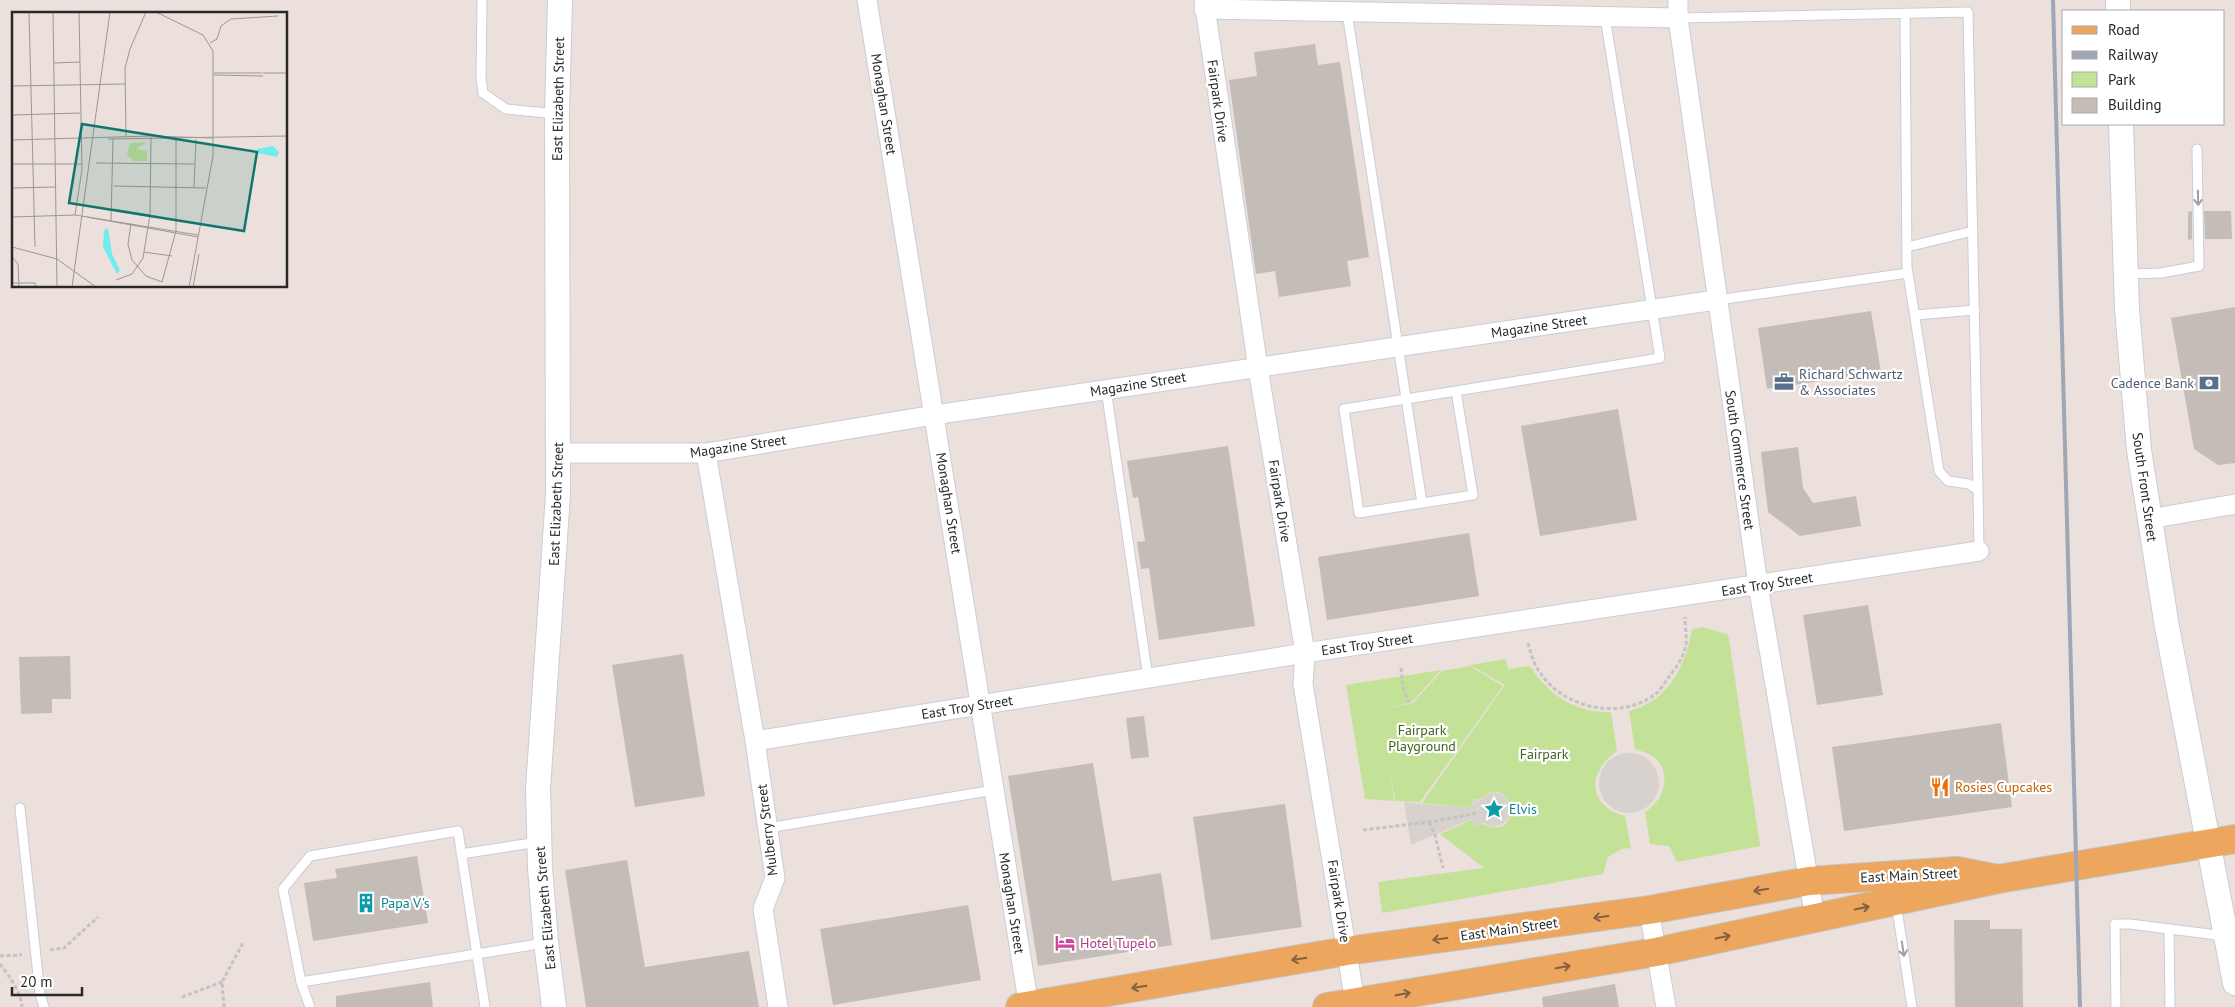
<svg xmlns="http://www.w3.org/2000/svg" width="2235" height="1007" font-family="'PT Sans',sans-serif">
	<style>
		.green { fill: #c4e198 }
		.plaza { fill: #d7d2ce }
		.building { fill: #c4bcb7 }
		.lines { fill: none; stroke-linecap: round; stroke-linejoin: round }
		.service-casing { stroke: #c7ced7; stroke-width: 11 }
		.minor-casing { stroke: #c7ced7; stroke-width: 21 }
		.tertiary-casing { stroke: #c7ced7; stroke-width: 26 }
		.primary-casing { stroke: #c3c3c3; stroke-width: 30 }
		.path { stroke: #c3c3c3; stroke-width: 3; stroke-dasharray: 4 2.5; stroke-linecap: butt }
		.service { stroke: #fff; stroke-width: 9 }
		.minor { stroke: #fff; stroke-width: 19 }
		.tertiary { stroke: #fff; stroke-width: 24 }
		.primary { stroke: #eda65e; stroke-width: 28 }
		.rail { stroke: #9ea7b3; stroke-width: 4 }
		.oneway { stroke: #9f9f9f }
		.oneway2 { stroke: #816141 }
		.labels { text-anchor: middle; stroke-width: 4.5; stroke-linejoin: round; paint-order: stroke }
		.street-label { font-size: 14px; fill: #292929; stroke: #fff }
		.service-label { font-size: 14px; fill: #4e5e75; stroke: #fff; text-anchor: start }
		.park-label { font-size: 14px; fill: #3e641b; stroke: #fff }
		.food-label { font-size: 14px; fill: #c56008; stroke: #fff; text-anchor: start }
		.culture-label { font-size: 14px; fill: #0d838f; stroke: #fff; text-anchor: start }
		.hotel-label { font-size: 14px; fill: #b23c85; stroke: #fff; text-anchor: start }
		.inset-road { fill: none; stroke: #9d9794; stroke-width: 1 }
		.view { fill: #0f766e; fill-opacity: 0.15; stroke: #0f766e; stroke-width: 2.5 }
		.inset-edge { fill: none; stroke: #292929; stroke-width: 2.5 }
	</style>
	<rect width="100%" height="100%" fill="#ebe0db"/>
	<path class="green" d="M1702 627 1727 634 1729 639 1760 846 1677 862 1669 846 1650 844 1645 812C1662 802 1671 779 1659 762 1653 754 1643 752 1635 749L1629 711C1668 702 1686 665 1692 629Z
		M1506 659 1508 669 1530 666C1549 695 1575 713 1611 712L1617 751C1587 771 1587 806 1625 816L1631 848 1621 849 1608 857 1603 874 1382 913 1378 882 1484 868 1440 834 1471 820 1477 826 1483 824C1525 844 1514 767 1479 800L1474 799 1471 808 1422 803 1505 685 1470 665Z
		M1470 666 1503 686 1420 802 1395 801 1390 770 1394 801 1365 799 1346 685 1441 670 1412 702 1381 710 1413 703 1442 671Z"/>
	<path class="plaza" d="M1599 783a30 30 0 1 1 60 0a30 30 0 1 1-60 0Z
		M1494 792 1504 796 1511 805 1510 816 1503 824 1493 827 1483 823 1478 826 1471 819 1411 845 1404 802 1471 808 1474 800 1479 801 1484 796Z"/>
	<path class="building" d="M1315 44 1318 65 1340 62 1369 257 1347 261 1351 286 1279 297 1275 271 1256 274 1229 80 1257 76 1254 52Z
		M2192 211V239L2188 240V212Z
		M2204 211H2231L2232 239H2205Z
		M2235 307V463L2218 465 2194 449 2171 318Z
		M1871 311 1881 372 1767 389 1758 328Z
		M1618 409 1637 520 1540 536 1521 426Z
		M1228 446 1255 626 1159 640 1149 568 1141 569 1137 542 1145 541 1138 497 1133 498 1127 461Z
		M1798 447 1803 488 1813 503 1856 496 1861 526 1800 536 1768 512 1761 452Z
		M1469 533 1479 596 1327 620 1318 557Z
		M1868 605 1883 695 1817 705 1803 615Z
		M683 654 705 796 635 807 612 665Z
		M70 656 71 699H52V713L21 714 19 657Z
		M1144 716 1149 757 1131 759 1126 718Z
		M2001 723 2012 807 1844 831 1832 747Z
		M1093 763 1112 881 1161 873 1172 945 1038 966 1008 776Z
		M1285 804 1302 927 1211 940 1193 817Z
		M417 856 428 923 313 941 304 883 337 878 335 869Z
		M627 860 645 967 749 951 759 1007H586L565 870Z
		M968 905 981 980 833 1005 820 929Z
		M1954 920H1990V929H2022L2023 1007H1955Z
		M430 982 433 1007H336V996Z
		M1615 984 1619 1007H1543L1542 997Z"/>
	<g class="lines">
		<defs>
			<path id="service" d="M482 0 481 79 483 93 506 109 557 114
				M1347 12 1422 503
				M1905 14 1907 267 1939 471 1948 481 1969 484 1978 490 1979 551
				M1678 18 1968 12 1978 490
				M1907 247 1973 231
				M2127 274 2161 273 2199 266 2197 149
				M1717 300 1908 273
				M1915 315 1975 310
				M1106 389 1148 678
				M1456 391 1344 409 1359 513 1473 495 1456 391 1660 358 1605 17
				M20 808 40 994 44 1007
				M768 828 994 790
				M461 854 538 842
				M1896 903 1912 1007
				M2169 929 2170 1007
				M301 982 545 943
				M310 1007 301 982 283 889 310 856 458 831 485 1007
				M2116 1007 2115 924H2130L2225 936"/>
			<path id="minor" d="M867 0 1029 1007
				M1204 0 1258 368 1305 653 1303 684 1355 1002
				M1678 0V18L1758 585 1815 918
				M1204 9 1678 18
				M559 453H706L934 415 1716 300
				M706 453 755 741 775 878 763 909 778 1007
				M2149 519 2235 504
				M755 741 1305 653 1979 551
				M1649 910 1666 1007"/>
			<path id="tertiary" d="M2118 0V11
				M2121 124 2127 309 2139 450 2167 627 2235 983
				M554 1007 546 942 540 867 538 789 558 494 557 114 560 0"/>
			<path id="primary" d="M1020 1007 1347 951 1649 910 1809 881 1957 871 1998 879
				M1327 1007 1656 952 1998 879 2235 839"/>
		</defs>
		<use href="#service" class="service-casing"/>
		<use href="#minor" class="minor-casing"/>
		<use href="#tertiary" class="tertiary-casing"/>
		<use href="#primary" class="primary-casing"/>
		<path class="path" d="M1528 643C1531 654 1534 665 1541 674 1565 709 1622 721 1657 693 1661 689 1665 682 1668 678 1676 668 1684 657 1686 644 1687 636 1685 626 1685 617
			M1401 668 1403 687 1410 706
			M1429 822 1435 835 1443 868
			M1363 830 1429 822 1478 813
			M50 950 64 948 98 917
			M0 956 22 955
			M0 964C9 976 21 992 22 1007
			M182 997 222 982
			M224 1007 222 982 244 941"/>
		<use href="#service" class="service"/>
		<use href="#minor" class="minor"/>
		<use href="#tertiary" class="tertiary"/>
		<use href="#primary" class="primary"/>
		<path class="rail" d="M2053 0 2080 1007"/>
	</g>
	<defs><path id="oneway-shaft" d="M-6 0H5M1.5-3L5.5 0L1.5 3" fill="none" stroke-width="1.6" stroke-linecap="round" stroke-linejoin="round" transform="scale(1.25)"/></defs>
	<g class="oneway">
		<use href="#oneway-shaft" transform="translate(2198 198) rotate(89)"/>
		<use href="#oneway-shaft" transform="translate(1903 949) rotate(81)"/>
	</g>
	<g class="oneway2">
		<use href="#oneway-shaft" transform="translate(1761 890) rotate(170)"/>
		<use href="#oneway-shaft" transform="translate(1862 908) rotate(-12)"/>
		<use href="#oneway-shaft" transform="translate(1601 917) rotate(172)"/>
		<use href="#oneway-shaft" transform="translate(1723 937) rotate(-12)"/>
		<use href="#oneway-shaft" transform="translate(1440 939) rotate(172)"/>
		<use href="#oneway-shaft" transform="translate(1299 959) rotate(170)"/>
		<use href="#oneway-shaft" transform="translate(1563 967) rotate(-10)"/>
		<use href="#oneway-shaft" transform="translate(1139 987) rotate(170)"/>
		<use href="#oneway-shaft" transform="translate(1403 994) rotate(-10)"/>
	</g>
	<defs>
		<symbol id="office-bare" viewBox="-9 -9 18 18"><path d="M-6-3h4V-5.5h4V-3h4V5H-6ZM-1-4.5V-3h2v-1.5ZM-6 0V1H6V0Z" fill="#5c6f8a" stroke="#fff" stroke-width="2.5" paint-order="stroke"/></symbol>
		<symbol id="bank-bare" viewBox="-9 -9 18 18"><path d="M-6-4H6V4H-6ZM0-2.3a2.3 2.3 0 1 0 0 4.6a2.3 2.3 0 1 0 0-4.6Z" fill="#5c6f8a" stroke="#fff" stroke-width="2.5" paint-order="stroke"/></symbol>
		<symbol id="restaurant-bare" viewBox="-9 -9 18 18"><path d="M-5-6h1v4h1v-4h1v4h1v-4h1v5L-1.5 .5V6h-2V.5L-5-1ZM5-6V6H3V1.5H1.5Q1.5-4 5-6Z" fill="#e8710a" stroke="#fff" stroke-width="2.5" paint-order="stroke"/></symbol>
		<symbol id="sight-bare" viewBox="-9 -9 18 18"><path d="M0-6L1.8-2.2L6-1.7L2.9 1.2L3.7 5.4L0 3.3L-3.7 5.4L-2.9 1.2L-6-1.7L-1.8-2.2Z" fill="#0f9aa8" stroke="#fff" stroke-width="2.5" paint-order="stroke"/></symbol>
		<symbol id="building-bare" viewBox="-9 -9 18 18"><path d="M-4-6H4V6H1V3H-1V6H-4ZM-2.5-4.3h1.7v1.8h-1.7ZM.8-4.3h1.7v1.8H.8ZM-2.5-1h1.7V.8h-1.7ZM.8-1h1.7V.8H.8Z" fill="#0f9aa8" stroke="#fff" stroke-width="2.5" paint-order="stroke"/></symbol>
		<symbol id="hotel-bare" viewBox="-9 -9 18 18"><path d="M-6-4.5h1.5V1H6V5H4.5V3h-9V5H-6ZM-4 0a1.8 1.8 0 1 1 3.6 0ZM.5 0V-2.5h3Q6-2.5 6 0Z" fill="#d1479c" stroke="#fff" stroke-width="2.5" paint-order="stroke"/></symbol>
	</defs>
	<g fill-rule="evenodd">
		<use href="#office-bare" x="1770" y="368" width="28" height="28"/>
		<use href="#bank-bare" x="2195" y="369" width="28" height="28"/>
		<use href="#restaurant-bare" x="1926" y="773" width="28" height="28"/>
		<use href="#sight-bare" x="1480" y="795" width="28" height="28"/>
		<use href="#building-bare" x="352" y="889" width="28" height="28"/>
		<use href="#hotel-bare" x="1051" y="929" width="28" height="28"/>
	</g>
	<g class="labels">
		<g class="street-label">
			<text transform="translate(558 99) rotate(-89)" y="5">East Elizabeth Street</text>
			<text transform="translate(1218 101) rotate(82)" y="5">Fairpark Drive</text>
			<text transform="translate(884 104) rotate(81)" y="5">Monaghan Street</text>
			<text transform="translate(1539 326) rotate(-8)" y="5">Magazine Street</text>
			<text transform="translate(1138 384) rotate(-9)" y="5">Magazine Street</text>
			<text transform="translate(738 446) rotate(-8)" y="5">Magazine Street</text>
			<text transform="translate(1740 460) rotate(82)" y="5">South Commerce Street</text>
			<text transform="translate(2145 487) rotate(82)" y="5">South Front Street</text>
			<text transform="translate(1280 501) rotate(81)" y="5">Fairpark Drive</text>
			<text transform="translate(949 503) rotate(81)" y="5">Monaghan Street</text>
			<text transform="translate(556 504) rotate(-88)" y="5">East Elizabeth Street</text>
			<text transform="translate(1767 584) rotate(-9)" y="5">East Troy Street</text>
			<text transform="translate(1367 644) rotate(-8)" y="5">East Troy Street</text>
			<text transform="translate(967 707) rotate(-9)" y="5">East Troy Street</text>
			<text transform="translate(767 830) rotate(-97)" y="5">Mulberry Street</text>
			<text transform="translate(1909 875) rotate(-3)" y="5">East Main Street</text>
			<text transform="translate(1339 901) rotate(81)" y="5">Fairpark Drive</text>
			<text transform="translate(1012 903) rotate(81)" y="5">Monaghan Street</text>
			<text transform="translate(545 908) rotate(-95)" y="5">East Elizabeth Street</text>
			<text transform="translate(1509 929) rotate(-8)" y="5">East Main Street</text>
		</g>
		<g class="service-label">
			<text x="1799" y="379">Richard Schwartz<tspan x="1799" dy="16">&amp; Associates</tspan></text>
			<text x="2194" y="388" text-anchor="end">Cadence Bank</text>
		</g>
		<g class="park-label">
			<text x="1422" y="735">Fairpark<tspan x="1422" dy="16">Playground</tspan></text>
			<text x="1544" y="759">Fairpark</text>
		</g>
		<g class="food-label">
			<text x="1955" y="792">Rosies Cupcakes</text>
		</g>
		<g class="culture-label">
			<text x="1509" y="814">Elvis</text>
			<text x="381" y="908">Papa V's</text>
		</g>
		<g class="hotel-label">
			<text x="1080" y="948">Hotel Tupelo</text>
		</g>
	</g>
	<g transform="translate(12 12)">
		<rect width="275" height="275" fill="#ebe0db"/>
		<path d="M135 130 124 137 135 139V149H122L115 143 118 131Z" fill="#c4e198"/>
		<path d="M261 134 267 140 265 145 246 141 245 137ZM96 216 100 242 108 258 105 262 91 235 92 218Z" fill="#70ecec"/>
		<path class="inset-road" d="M17 0 23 235M41 0 45 275M144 0 191 23 201 39V144L177 275M198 31 205 27 209 14 219 7 266 4M42 51 68 50M202 61H250M251 61H275M201 63 251 64M0 74 113 72M0 103 68 101M114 124 113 56 118 37 134 0M96 127 275 124M0 128 139 124 201 126M84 151 182 152M0 152H70M102 174 194 176M182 175 184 127M0 176 43 175M101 197 138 203M63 203 70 157 67 0M63 203 186 223M0 205 63 203M75 205 186 225M99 209 101 127M119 211 116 232 120 248 134 264 150 270 164 219V125M0 235 45 247 84 275M132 240 160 244M0 245 6 252 7 275M104 268 120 262 131 246 138 203 139 125M0 271H23L24 275M60 275 98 0M181 275 187 242"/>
		<path class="view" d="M70 112 245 140 232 219 57 191Z"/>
		<rect width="275" height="275" class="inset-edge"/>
	</g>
	<rect x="2062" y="10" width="162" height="115" fill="#ffffff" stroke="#a9a9a9"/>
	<rect x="2072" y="26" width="25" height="8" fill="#eda65e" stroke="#a9a9a9"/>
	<text x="2108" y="35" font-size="15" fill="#292929">Road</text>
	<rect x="2072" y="51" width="25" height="8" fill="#9ea7b3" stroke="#a9a9a9"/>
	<text x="2108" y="60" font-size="15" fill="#292929">Railway</text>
	<rect x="2072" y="72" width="25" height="15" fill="#c4e198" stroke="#a9a9a9"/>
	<text x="2108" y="85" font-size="15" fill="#292929">Park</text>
	<rect x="2072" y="98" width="25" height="15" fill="#c4bcb7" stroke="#a9a9a9"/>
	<text x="2108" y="110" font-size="15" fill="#292929">Building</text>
	<path d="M12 987v8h70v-8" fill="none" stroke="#292929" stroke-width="2.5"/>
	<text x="20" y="987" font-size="15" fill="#292929" stroke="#ffffff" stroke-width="4" paint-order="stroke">20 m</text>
</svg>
